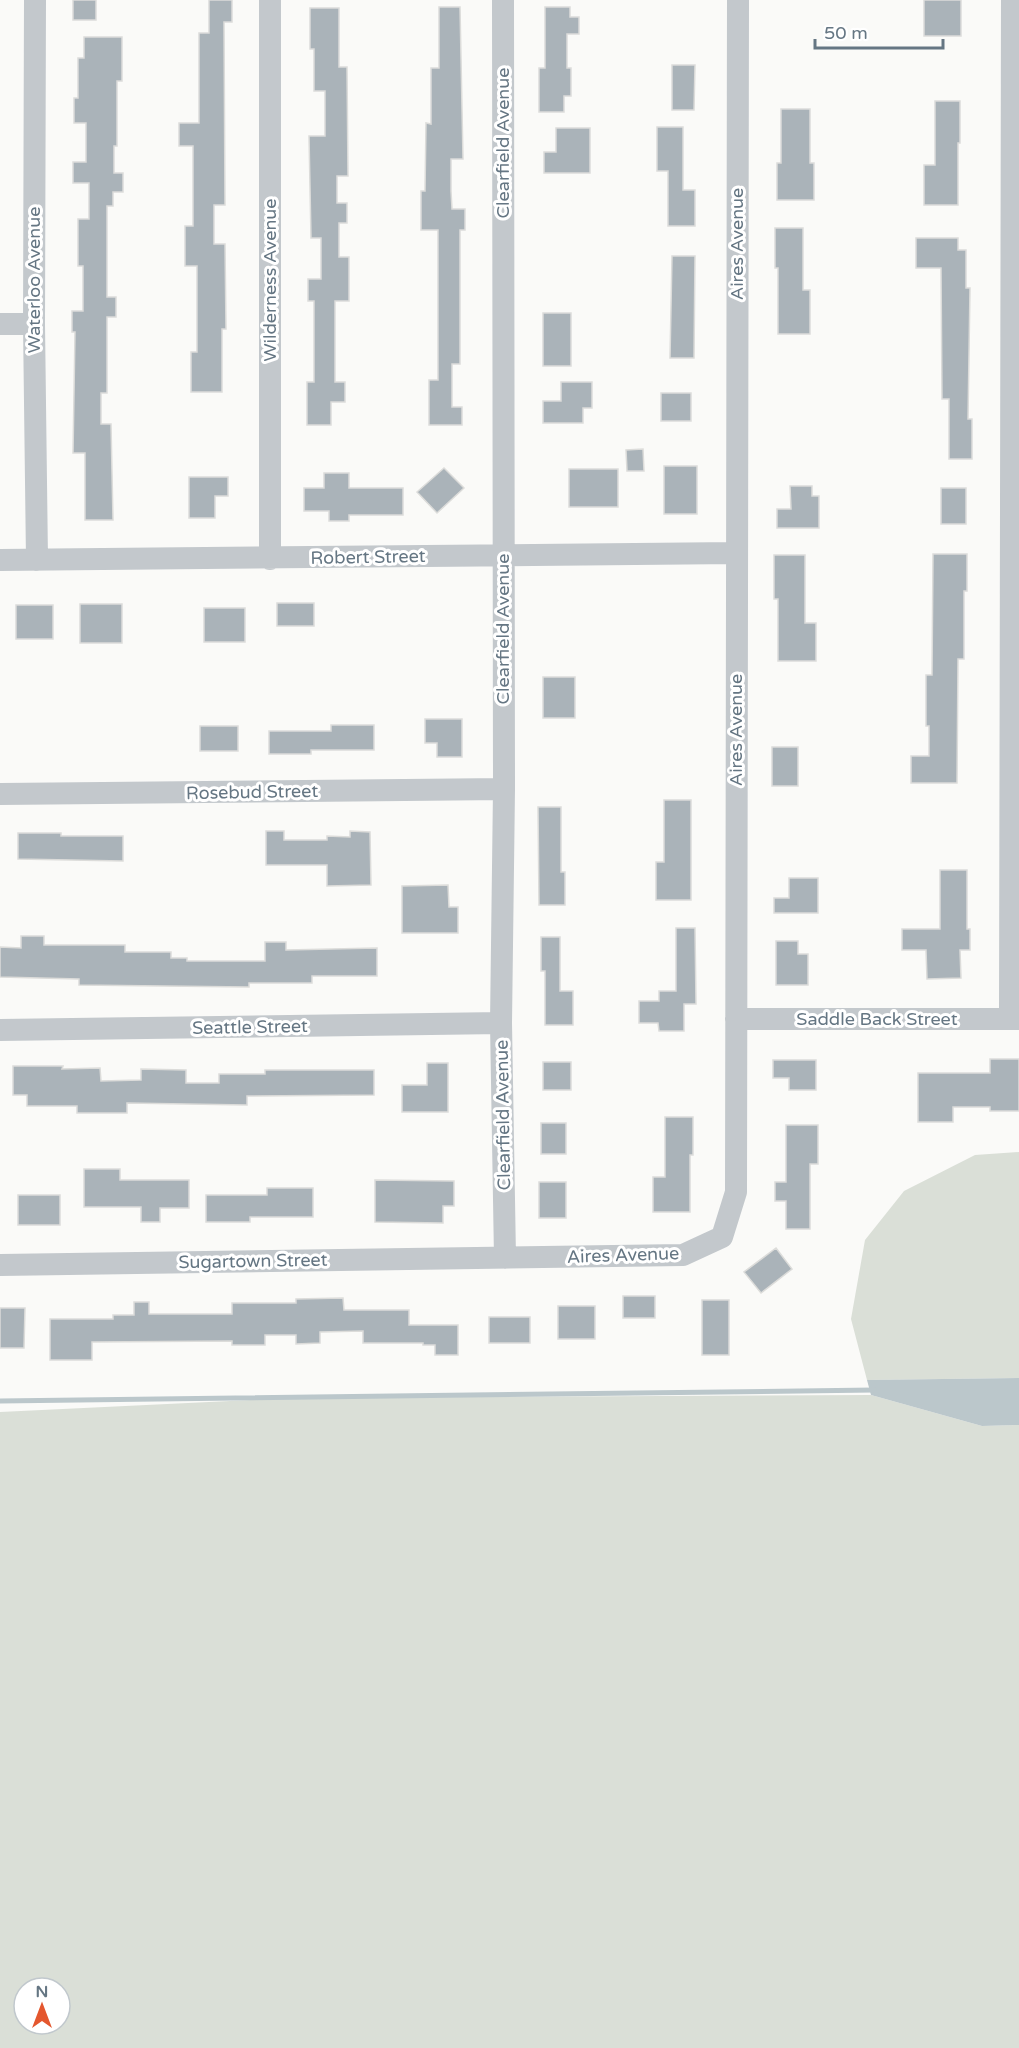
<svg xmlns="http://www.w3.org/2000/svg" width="1019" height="2048" font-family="'Varela Round',sans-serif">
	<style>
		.green { fill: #dadfd7; fill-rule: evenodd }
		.water { fill: #bbc7cb }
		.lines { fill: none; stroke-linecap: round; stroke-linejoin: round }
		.stream { stroke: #bbc7cb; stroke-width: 5 }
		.building { fill: #aab3b9; stroke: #dcdcda; stroke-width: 1.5 }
		.minor { stroke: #c3c8cc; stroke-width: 22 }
		.labels { text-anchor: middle; stroke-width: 6; stroke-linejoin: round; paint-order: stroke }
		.street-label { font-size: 18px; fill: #657683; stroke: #fff }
	</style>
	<rect width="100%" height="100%" fill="#fafaf8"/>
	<path class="green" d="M1019 1152V1378L867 1380 851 1319 865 1240 904 1191 975 1155Z
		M871 1395 982 1426 1019 1425V2048H0V1412L290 1398ZM24 1988H60V2024H24Z"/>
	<path class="water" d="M1019 1378V1425L982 1426 871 1395 867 1380Z"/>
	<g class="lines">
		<path class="stream" d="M0 1401 874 1390"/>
	</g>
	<path class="building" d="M73 0H96V20H73Z
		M209 0H232V22H224L225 205H214V244H225L226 329H222V392H191V352H197V266H185V226H193V146H179V123H199V33H209Z
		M924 0H961V36H924Z
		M439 7H460L463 159H451V191L452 209H465V230H460V364H452V407H462V425H429V380H438V230H421V191H425L426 123 431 124V68H439Z
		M545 7H570V17H579V34H567V68H571V96H564V112H539V68H545Z
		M310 8H339V67H347L348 176H337V203H347V223H339V257H349V301H335V382H345V402H331V425H307V382H314V301H308V279H321V238H311L309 136H325V91H314V49H310Z
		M84 37H122V81H117V146H114V173H123V192H113V206H107V297H116V317H107V393H101V424H111L113 520H85V453H73L75 332H72V311H83V266H78V219H89V183H73V162H86V123H74V98H78V58H84Z
		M672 65H695L694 110H672Z
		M935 101H960V143H958V205H924V165H935Z
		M781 109H810V163H814V200H777V163H781Z
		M657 127H683V190H695V226H668V171H657Z
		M556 128H590V173H544V152H556Z
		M775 228H803V290H810V334H778V268H775Z
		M916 238H958V250H966V288H970L968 419H972V459H949V399H942L941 268H916Z
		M672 256H695L694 358H670Z
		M543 313H571V366H543Z
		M561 382H592V408H583V423H543V401H561Z
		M661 393H691V421H661Z
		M643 449 644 471H627L626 450Z
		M664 466H697V514H664Z
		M444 468 464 488 437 513 417 492Z
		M569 469H618V507H569Z
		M324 473H349V488H403V515H349V521H329V511H304V488H324Z
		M189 477H228V496H215V518H189Z
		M790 486H812V496H819V528H777V509H791Z
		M941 488H966V524H941Z
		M933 554H967V591H964V659H958L957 783H911V756H929V726H926V675H932Z
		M774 555H805V623H816V661H778V599H774Z
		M277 603H314V626H277Z
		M80 604H122V643H80Z
		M16 605H53V639H16Z
		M204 608H245V642H204Z
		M543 677H575V718H543Z
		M425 719H462V757H437V743H425Z
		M331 725H374V750H311V754H269V731H331Z
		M200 726H238V751H200Z
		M772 747H798V786H772Z
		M664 800H691V900H656V862H664Z
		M538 807H561V872H565V905H539Z
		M266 831H284V840H327V836L350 837V831L370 832 371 885 327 886V865H266Z
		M18 833H61V836H123V861L18 859Z
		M940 870H967V929H970V950H960L961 978 927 979 926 950H902V929H940Z
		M789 878H818V913H774V898H789Z
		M448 885 449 907H458V933H402V886Z
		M676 928H695L696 1004H684V1031H659L658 1023H639V1001H659V991H676Z
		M21 936H44V945H125V952H171V958H187V961H265V942H286V950L377 948V976H312V983H249V987L79 985V979L0 977V947L21 948Z
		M541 937H560V991H573V1025H545V971H541Z
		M776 941H798V954H808V985H776Z
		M990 1059H1019V1111H990V1107H953V1122H918V1073H990Z
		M773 1060H816V1090H789V1078H773Z
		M543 1062H571V1090H543Z
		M427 1063H448V1112H402V1085H427Z
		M13 1066H63L62 1069 100 1068 101 1081 141 1080V1069L186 1070V1083H219V1074H265V1070H374V1095L247 1096V1105L127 1103V1113H77V1106H27V1095H13Z
		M665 1117H693V1155H690V1212H653V1177H665Z
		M541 1123H566V1154H541Z
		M786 1125H818V1164H810V1229H786V1201H775V1182H786Z
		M84 1169H120V1180H189V1208H160V1222H141V1207H84Z
		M375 1180 454 1181V1206H443V1223L375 1222Z
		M539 1182H566V1218H539Z
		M267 1188H313V1217H250V1222H206V1195H267Z
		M18 1195H60V1225H18Z
		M776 1248 792 1269 761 1293 744 1272Z
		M623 1296H655V1318H623Z
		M343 1298 344 1310H409V1325H458V1355H435V1345H423V1343H363V1331L320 1332V1343L296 1344V1335H265V1345H232V1341L92 1342V1360H50V1319H113V1315H134V1302H149V1314H232V1303H296V1299Z
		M702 1300H729V1355H702Z
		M558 1306H595V1339H558Z
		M0 1308H25L24 1348H0Z
		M489 1317H530V1343H489Z"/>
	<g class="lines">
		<path class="minor" d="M35 0 34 324 37 560
			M503 0 504 789 501 1023 505 1258
			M0 324H34
			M270 559V0
			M0 560 736 553
			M0 794 504 789
			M736 1019H1019
			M1010 1019 1012 0
			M0 1030 501 1023
			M0 1265 683 1255 722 1237 736 1192 738 0"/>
	</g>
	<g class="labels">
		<g class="street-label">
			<text transform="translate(503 143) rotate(-90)" y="6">Clearfield Avenue</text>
			<text transform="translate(737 244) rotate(-90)" y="6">Aires Avenue</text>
			<text transform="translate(34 280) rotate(-90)" y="6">Waterloo Avenue</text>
			<text transform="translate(270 280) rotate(-90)" y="6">Wilderness Avenue</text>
			<text transform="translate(368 557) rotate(-1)" y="6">Robert Street</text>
			<text transform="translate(503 629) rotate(-90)" y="6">Clearfield Avenue</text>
			<text transform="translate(736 730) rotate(-90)" y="6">Aires Avenue</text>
			<text transform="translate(252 792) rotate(-1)" y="6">Rosebud Street</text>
			<text x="877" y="1025">Saddle Back Street</text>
			<text transform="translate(250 1027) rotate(-1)" y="6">Seattle Street</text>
			<text transform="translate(503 1115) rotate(-91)" y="6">Clearfield Avenue</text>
			<text transform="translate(623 1255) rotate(-2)" y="6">Aires Avenue</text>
			<text transform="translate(253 1261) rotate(-1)" y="6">Sugartown Street</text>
		</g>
	</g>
	<g transform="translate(42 2006)"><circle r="28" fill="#ffffff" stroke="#c1c8cd" stroke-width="1.5"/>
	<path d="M0-4.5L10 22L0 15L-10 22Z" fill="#e4572e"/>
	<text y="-9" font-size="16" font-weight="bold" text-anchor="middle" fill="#657683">N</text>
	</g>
	<path d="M815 39v9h128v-9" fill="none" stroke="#657683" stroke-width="3"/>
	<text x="824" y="39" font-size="18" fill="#657683" stroke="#ffffff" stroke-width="4.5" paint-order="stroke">50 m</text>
</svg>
